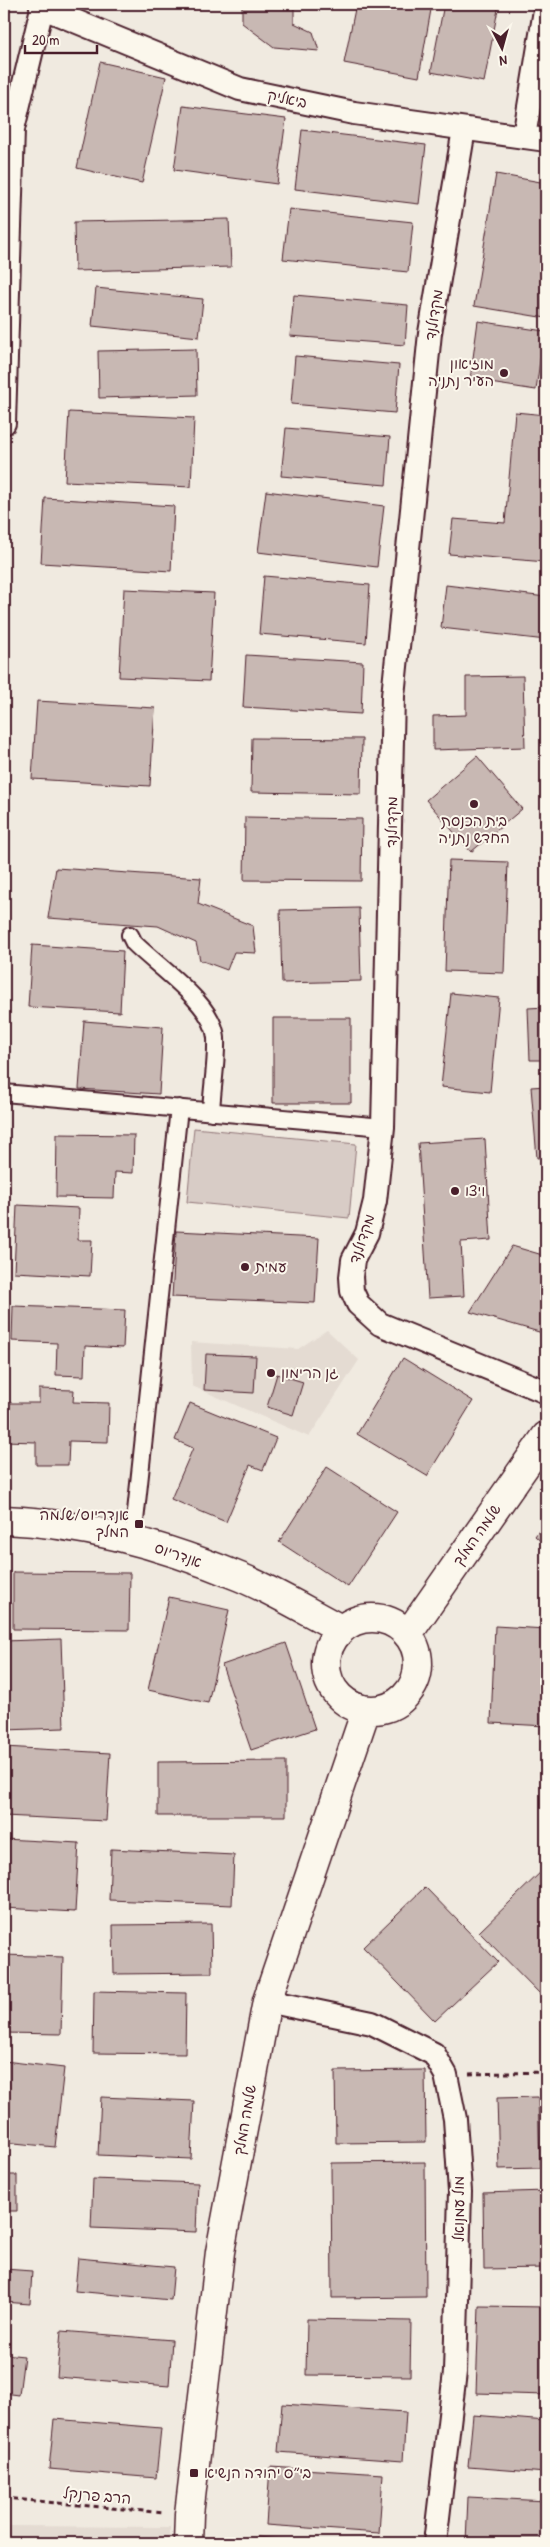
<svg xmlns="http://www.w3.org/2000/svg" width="550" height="2547" font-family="'Patrick Hand','Playpen Sans Hebrew',sans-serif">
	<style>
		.built { fill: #e4dbd2 }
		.green { fill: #d8ccc6; stroke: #917678 }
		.building { fill: #c8b8b3; stroke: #4a1f2b }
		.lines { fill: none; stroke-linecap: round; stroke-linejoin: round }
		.pedestrian-casing { stroke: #4a1f2b; stroke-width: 20 }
		.minor-casing { stroke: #4a1f2b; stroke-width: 26 }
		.tertiary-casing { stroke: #4a1f2b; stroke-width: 31 }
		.path { stroke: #4a1f2b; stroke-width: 3; stroke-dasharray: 5 4; stroke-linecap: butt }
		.pedestrian { stroke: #fbf7ec; stroke-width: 16 }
		.minor { stroke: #fbf7ec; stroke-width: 22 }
		.tertiary { stroke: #fbf7ec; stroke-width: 28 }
		.poi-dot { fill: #4a1f2b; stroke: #fbf7ec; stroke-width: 2 }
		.labels { text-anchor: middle; stroke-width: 4; stroke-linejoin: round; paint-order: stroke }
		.street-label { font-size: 15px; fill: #4a1f2b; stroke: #fbf7ec }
		.poi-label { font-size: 15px; fill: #4a1f2b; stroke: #fbf7ec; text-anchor: start }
	</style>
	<rect width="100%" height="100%" fill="#f0eae0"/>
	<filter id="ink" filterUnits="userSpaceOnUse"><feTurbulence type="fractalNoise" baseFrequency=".02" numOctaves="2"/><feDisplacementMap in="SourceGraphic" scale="10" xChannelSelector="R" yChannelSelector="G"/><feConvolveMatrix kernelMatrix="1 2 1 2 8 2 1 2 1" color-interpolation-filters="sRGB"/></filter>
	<g filter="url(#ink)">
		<path class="built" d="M327 1330 359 1360 309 1437 192 1386 191 1342 298 1349Z
			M4 2526 170 2527V2543H4Z"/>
		<path class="green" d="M194 1128 356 1144 349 1218 187 1202Z"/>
		<path class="building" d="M242 4H294V23L313 32 319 51 274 47 242 23Z
			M356 4H432L419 77 344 63Z
			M444 4H499L484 82 431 72Z
			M100 62 166 77 142 183 77 168Z
			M183 106 286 119 277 184 174 170Z
			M302 130 426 145 419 204 295 189Z
			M496 174 546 183V318L474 306Z
			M289 209 413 222 408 272 283 259Z
			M229 219 231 267 75 271 74 222Z
			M96 288 203 299 199 337 92 326Z
			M294 295 408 305 405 345 290 336Z
			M478 321 544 331 536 390 470 380Z
			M196 349 197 395 99 398 98 351Z
			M295 356 399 365 395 413 291 404Z
			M69 412 194 418 191 487 65 481Z
			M515 412 546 415V562L449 554 453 519 505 523Z
			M286 428 390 437 386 485 281 476Z
			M266 491 384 506 377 567 258 552Z
			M45 498 174 506 171 571 41 563Z
			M264 576 370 585 366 643 259 634Z
			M446 585 546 597V640L441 628Z
			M124 589 214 593 209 681 119 677Z
			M246 655 363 662 361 714 243 707Z
			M523 676 525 747 433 750V716L466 715V677Z
			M37 701 155 708 150 786 32 779Z
			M252 738 362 739 361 794 251 792Z
			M477 756 522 809 471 852 426 800Z
			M245 817 362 819 361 881 244 880Z
			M449 860 508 862 504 973 445 971Z
			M56 868 201 878 198 904 253 926 256 953 234 952 227 970 200 960 196 943 158 926 48 918Z
			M359 908 361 981 282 983 280 910Z
			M32 945 123 951 120 1012 28 1007Z
			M451 993 499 998 490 1092 441 1087Z
			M546 1007V1060H530L528 1008Z
			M273 1018H351V1103H273Z
			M84 1021 163 1027 159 1094 79 1089Z
			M546 1086V1157L537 1158 531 1087Z
			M57 1134 134 1135 133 1173 115 1172 114 1198 56 1197Z
			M485 1139 491 1240 461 1242 464 1296 428 1298 418 1143Z
			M17 1205 79 1208 78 1240H92L90 1276 14 1272Z
			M176 1231 319 1238 315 1303 172 1297Z
			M512 1246 546 1256V1334L470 1312Z
			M13 1306 125 1310 123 1348 85 1346 84 1376 56 1375 57 1343 12 1341Z
			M206 1354 256 1356 254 1393 204 1390Z
			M403 1358 473 1401 427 1476 357 1434Z
			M277 1374 303 1382 293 1415 267 1407Z
			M39 1389 74 1390 73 1402 109 1403 108 1442 69 1441 68 1465H36V1442L4 1441V1403H39Z
			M190 1403 276 1438 263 1470 250 1465 226 1522 171 1499 193 1448 175 1440Z
			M327 1467 397 1512 348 1587 279 1542Z
			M546 1522V1546L535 1536Z
			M13 1572 130 1573 129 1630 13 1629Z
			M169 1597 229 1610 208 1703 148 1690Z
			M495 1626 546 1629V1726L491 1723Z
			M61 1639 64 1728 4 1730V1641Z
			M286 1643 315 1729 251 1750 222 1665Z
			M4 1747 110 1753 106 1821 4 1816Z
			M286 1761V1816H158V1762Z
			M4 1839 79 1843 75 1912 4 1908Z
			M111 1849 234 1855 232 1905 109 1900Z
			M546 1867V2000L479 1932Z
			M425 1887 498 1962 435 2021 363 1947Z
			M211 1924 212 1973 114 1974 113 1925Z
			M4 1955 63 1957 61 2034 4 2033Z
			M94 1991 186 1993 185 2054 93 2053Z
			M4 2061 64 2068 55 2147 4 2142Z
			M425 2070 426 2142 336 2143 335 2071Z
			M101 2097 194 2101 191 2159 98 2155Z
			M538 2097 540 2168 499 2169 497 2098Z
			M542 2135H546V2178L543 2179Z
			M425 2162 426 2297 332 2298 331 2163Z
			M4 2175H17V2211H4Z
			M93 2179 198 2183 196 2232 91 2228Z
			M546 2191V2268L484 2269 483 2193Z
			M78 2258 174 2267 171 2300 75 2291Z
			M4 2269 32 2271 30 2304 4 2302Z
			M479 2306 546 2307V2395L476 2393Z
			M307 2319 411 2321 410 2376 306 2375Z
			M61 2331 172 2340 169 2386 57 2377Z
			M4 2354 24 2356 19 2395 4 2393Z
			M282 2404 406 2412 403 2461 278 2452Z
			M473 2415 546 2421V2473L468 2467Z
			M54 2419 161 2428 156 2478 49 2469Z
			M4 2438H9L7 2478H4Z
			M270 2467 383 2474 379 2533 266 2525Z
			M468 2497 546 2501V2543H466Z
			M256 2537 305 2541V2543H255Z
			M152 2538V2543H30V2540Z"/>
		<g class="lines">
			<defs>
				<path id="pedestrian" d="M130 935 134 943C158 967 214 1004 216 1038 217 1062 212 1088 211 1112
					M4 1093 383 1127
					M133 1540 179 1108"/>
				<path id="minor" d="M41 7 240 89 354 113 546 140
					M464 129 430 333 393 696 383 1127 375 1201 367 1233 353 1260 351 1277 352 1291 358 1304 380 1324 546 1392
					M524 137 546 4
					M4 423 13 129 43 4
					M267 2001 372 2023 434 2054 446 2075 455 2119 460 2192 455 2372 435 2543"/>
				<path id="tertiary" d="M4 1520C85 1523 165 1546 240 1577 274 1591 308 1612 341 1629
					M326 1664a46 46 0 1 1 92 0a46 46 0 1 1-92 0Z
					M408 1634 546 1436
					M188 2543 189 2514 220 2252 267 2001 366 1710"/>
			</defs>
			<use href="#pedestrian" class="pedestrian-casing"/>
			<use href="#minor" class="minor-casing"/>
			<use href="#tertiary" class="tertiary-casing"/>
			<path class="path" d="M469 2074 546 2072
				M4 2498 165 2513"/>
			<use href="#pedestrian" class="pedestrian"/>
			<use href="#minor" class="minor"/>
			<use href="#tertiary" class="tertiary"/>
		</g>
	</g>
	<g class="poi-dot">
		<circle cx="504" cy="373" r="5"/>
		<circle cx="474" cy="804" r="5"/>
		<circle cx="455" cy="1191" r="5"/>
		<circle cx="245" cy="1267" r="5"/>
		<circle cx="271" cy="1373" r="5"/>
		<rect x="134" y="1519" width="10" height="10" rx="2.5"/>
		<rect x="189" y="2468" width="10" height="10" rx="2.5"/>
	</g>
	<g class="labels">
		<g class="street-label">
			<text transform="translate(287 99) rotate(12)" y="5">ביאליק</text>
			<text transform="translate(434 315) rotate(-81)" y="5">מקדולנד</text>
			<text transform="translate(392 822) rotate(-89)" y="5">מקדולנד</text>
			<text transform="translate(362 1239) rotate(-71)" y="5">מקדולנד</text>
			<text transform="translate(477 1535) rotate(-55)" y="5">שלמה המלך</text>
			<text transform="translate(178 1555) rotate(19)" y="5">אנדריוס</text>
			<text transform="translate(245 2120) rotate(-80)" y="5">שלמה המלך</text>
			<text transform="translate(459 2209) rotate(-90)" y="5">מול עמנואל</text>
			<text transform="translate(97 2496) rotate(5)" y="5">הרב פרנקל</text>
		</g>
		<g class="poi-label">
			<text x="494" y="369" text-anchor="end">מוזיאון<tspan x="494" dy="17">העיר נתניה</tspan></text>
			<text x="474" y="826" text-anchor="middle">בית הכנסת<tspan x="474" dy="17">החדש נתניה</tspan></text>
			<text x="465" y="1196">ויצו</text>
			<text x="255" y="1272">עמית</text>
			<text x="281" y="1378">גן הרימון</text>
			<text x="129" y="1520" text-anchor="end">אנדריוס/שלמה<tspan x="129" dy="17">המלך</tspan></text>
			<text x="204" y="2478">בי״ס יהודה הנשיא</text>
		</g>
	</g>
	<rect width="550" height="2547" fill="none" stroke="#fbf7ec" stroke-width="20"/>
	<rect x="10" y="10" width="530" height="2527" fill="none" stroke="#4a1f2b" stroke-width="2" filter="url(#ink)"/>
	<g transform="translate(502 48) rotate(174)" stroke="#fbf7ec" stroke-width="4" paint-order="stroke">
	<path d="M0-4L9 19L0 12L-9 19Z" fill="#4a1f2b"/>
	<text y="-8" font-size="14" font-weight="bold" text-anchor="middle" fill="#4a1f2b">N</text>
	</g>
	<path d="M25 45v8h72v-8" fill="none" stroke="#4a1f2b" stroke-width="2.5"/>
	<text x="32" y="45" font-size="15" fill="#4a1f2b" stroke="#fbf7ec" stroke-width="4" paint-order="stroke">20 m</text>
</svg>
